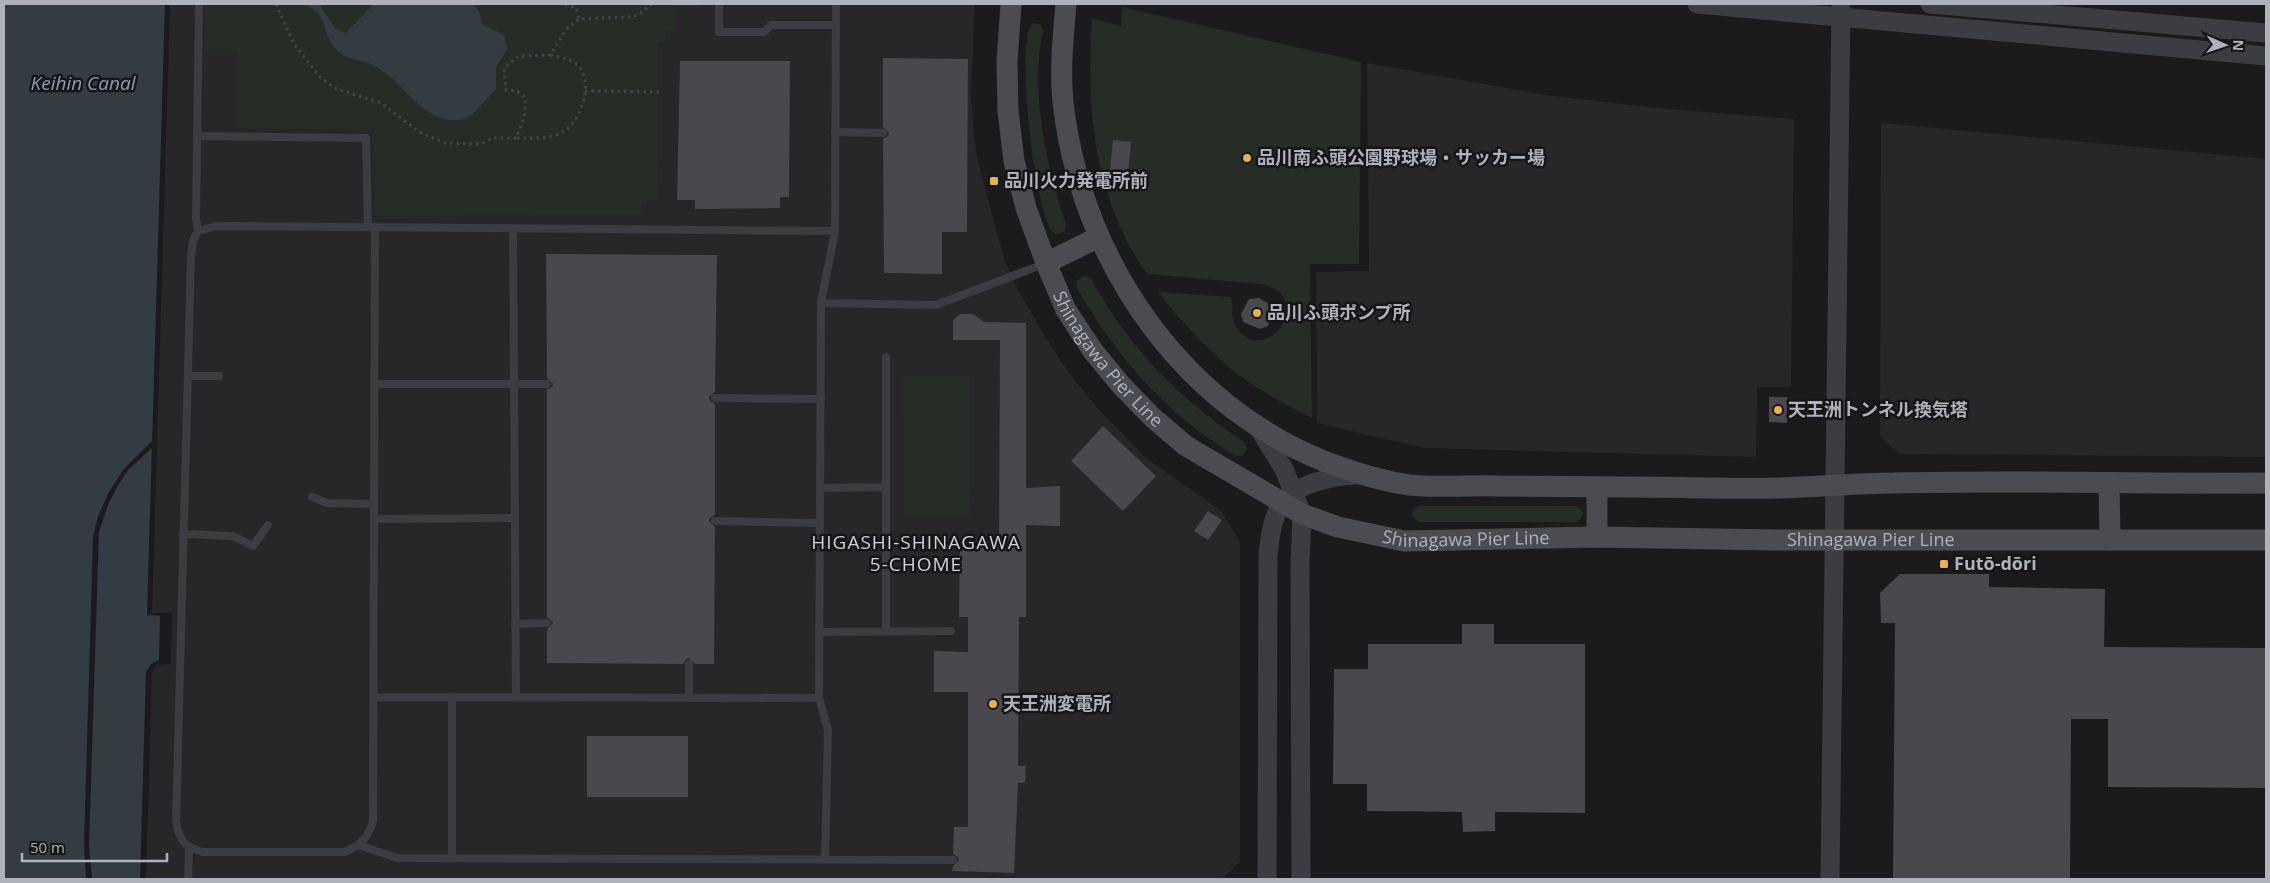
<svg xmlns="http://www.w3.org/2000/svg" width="2270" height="883" font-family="'Open Sans','Noto Sans JP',sans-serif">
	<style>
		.built { fill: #27272a }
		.green { fill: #252d26 }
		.water { fill: #333c42 }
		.pier { fill: #1b1b1d }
		.building { fill: #48484d }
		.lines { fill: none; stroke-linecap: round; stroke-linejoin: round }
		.path { stroke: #424449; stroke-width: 3; stroke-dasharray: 2.5 4; stroke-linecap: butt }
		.service { stroke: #3c3d42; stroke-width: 8 }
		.tertiary { stroke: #3c3d42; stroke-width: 19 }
		.secondary { stroke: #4a4c52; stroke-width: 21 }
		.poi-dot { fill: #e5b24b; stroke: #161618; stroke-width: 2 }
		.labels { text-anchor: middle; stroke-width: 5; stroke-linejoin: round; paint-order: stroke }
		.poi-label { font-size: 18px; font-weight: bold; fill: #afb2bb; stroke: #161618; text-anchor: start }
		.street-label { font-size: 18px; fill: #afb2bb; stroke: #161618 }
		.water-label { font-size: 19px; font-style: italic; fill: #899fb3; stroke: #161618 }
		.neighbourhood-label { font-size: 19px; letter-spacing: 1px; fill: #cfd1d8; stroke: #161618 }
	</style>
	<rect width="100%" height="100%" fill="#1b1b1d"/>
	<path class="built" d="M170 4H975L971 94 974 134 978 162 1004 259 1018 290 1046 338 1066 369 1099 410 1145 457 1221 511 1240 542V861L1222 879H146L152 672 157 665 171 664 172 613H152Z
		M1367 63 1545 95 1656 108 1794 119 1791 387H1757L1756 457 1424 448 1317 423 1316 272 1369 271Z
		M1881 123 2266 159V457L1899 454 1880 436Z"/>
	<path class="green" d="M205 4H699V8L675 7V31H665L666 41 657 42 658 201 641 202 642 215 375 216 374 130 237 128V51H205Z
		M1122 7 1361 62 1359 264H1310L1312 418C1280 402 1247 384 1221 360 1198 340 1177 316 1158 292L1230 297C1235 306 1229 318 1238 330 1268 366 1318 297 1261 284L1147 274C1093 196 1086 110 1092 18L1121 26Z
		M1033 23 1040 24 1043 30C1030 94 1046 163 1066 224L1065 231 1059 234C1055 233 1054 233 1052 231 1035 209 1014 39 1033 23Z
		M1084 276 1091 279C1132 351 1176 396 1244 442L1247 449 1242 456C1233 458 1223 448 1216 443 1156 404 1112 348 1076 287L1077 280Z
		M903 374H969L970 518H904Z
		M1418 506H1575L1581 508 1583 514 1580 520 1574 522H1419L1412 516 1413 510Z"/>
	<path class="water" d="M4 4H165L147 615 160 616 159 660 151 664 146 672 140 879H4Z
		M306 4H319L335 28 346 33 373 4H473L479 11 482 24 504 35 507 50 496 67V89C485 99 474 119 458 120 425 124 402 82 377 67 367 61 346 59 339 52 324 39 328 29 320 16 316 10 310 8 306 4Z"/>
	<path class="pier" d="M153 440 152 448 128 470 117 487 108 505 99 532 89 845 92 879H86L84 846 93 537 98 516 109 492 123 470Z"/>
	<path class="building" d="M883 58 968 59 967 232H942V274L884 273 883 139 888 136 889 133 883 127Z
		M680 61H790L789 197H780V208L695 209V200H677Z
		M1113 140 1131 142 1127 183 1109 182Z
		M546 254 717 255 715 392 709 397 710 401 715 404V515L710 518 709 521 715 527 714 664H695L689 658 686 659 683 664 547 663V629L553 623 551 620 547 617V390L552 387 553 384 547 378Z
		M1259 298 1271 305 1273 313 1268 326 1260 329 1243 322 1241 314 1249 299Z
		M960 314H973L984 322 1026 323V488L1060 486V526L1026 525V617H1019L1018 766H1026L1025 783H1018L1014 873 952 871 953 866 959 860 958 857 953 854 954 827H968V692H934V651L968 652V617H959L960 541H999L1000 340H953V320Z
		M1769 397H1787V423L1769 422Z
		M1103 426 1156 476 1123 511 1071 461Z
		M1208 511 1222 520 1208 540 1194 531Z
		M1900 574H1989V587L2105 589 2104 647 2266 648V788L2108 787V719H2071L2070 879H1893L1895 623H1881L1880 593Z
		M1462 624H1494V644H1585V813L1495 812V831L1463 832 1462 812 1367 811V784H1333L1334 669H1368V644H1462Z
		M587 736H688V797H587Z"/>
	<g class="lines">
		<path class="path" d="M276 4 294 44 320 77 334 88 381 103 419 132 445 143 481 144 493 138H516C522 123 527 113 525 97L517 91 506 90 504 68 519 56 550 55 568 27 579 19 629 17 638 15 652 4
			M565 4 576 8 579 19
			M585 91 663 92
			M517 138C532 138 553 140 566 130 582 118 595 79 576 64 569 58 558 57 550 55"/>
		<path class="service" d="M719 4V32H764L771 25H836
			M835 132 883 133
			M198 136 366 138 368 227
			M375 227 373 821C368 839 361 844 345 852H203C184 847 179 840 176 821L191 257 193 240 198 231 216 226 835 231
			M513 229 516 697
			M198 231 196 217 199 4
			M821 303 936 305 1044 264
			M188 376H219
			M375 384H547
			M715 398 821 399
			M820 488 886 487
			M312 497 327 503 374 504
			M374 519 514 518
			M715 521 820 523
			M183 534 233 536 253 546 268 525
			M515 624 547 623
			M886 631V357
			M819 632 951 631
			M374 697 819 698
			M452 697V858
			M689 698V664
			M358 845 398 858 953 860
			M825 859 828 730 819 698 821 303 835 231 836 4
			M188 879 189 848"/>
		<path class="tertiary" d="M1697 4 2266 56
			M1930 4 2266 33
			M1258 427 1284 469 1302 514 1300 565 1301 879
			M1267 879 1268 555C1270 538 1272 518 1282 503 1295 484 1338 474 1360 475
			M1830 879 1841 4"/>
		<g class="secondary">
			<path id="s1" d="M1011 4 1007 61 1008 111 1014 161 1026 208 1046 263 1066 310 1093 351 1121 385 1152 417 1186 446 1302 514 1338 527 1404 541 1597 537 1777 540H2266"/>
			<path d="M1066 4C1063 39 1059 75 1064 110 1084 267 1189 416 1343 468 1363 475 1388 482 1409 485 1439 488 1470 485 1500 486 1543 486 1586 487 1629 487 1679 487 1730 489 1781 488 1819 487 1857 483 1894 483 2018 480 2142 484 2266 483"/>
			<path d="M1046 263 1099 237"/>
			<path d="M2109 484 2110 540"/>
			<path d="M1597 537V487"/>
		</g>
	</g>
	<g class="poi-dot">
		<circle cx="1247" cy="158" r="5"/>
		<rect x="989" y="176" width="10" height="10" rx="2.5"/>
		<circle cx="1257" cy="313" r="5"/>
		<circle cx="1778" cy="410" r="5"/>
		<rect x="1939" y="559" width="10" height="10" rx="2.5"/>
		<circle cx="993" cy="704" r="5"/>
	</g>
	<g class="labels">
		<g class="poi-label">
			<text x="1257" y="164">品川南ふ頭公園野球場・サッカー場</text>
			<text x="1004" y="187">品川火力発電所前</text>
			<text x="1267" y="319">品川ふ頭ポンプ所</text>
			<text x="1788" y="416">天王洲トンネル換気塔</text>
			<text x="1954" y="570">Futō-dōri</text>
			<text x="1003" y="710">天王洲変電所</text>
		</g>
		<g class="street-label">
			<text dy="6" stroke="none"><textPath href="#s1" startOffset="380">Shinagawa Pier Line</textPath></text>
			<text dy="6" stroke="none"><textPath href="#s1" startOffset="800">Shinagawa Pier Line</textPath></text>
			<text dy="6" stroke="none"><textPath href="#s1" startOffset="1205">Shinagawa Pier Line</textPath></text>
		</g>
		<g class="water-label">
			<text x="83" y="90">Keihin Canal</text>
		</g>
		<g class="neighbourhood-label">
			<text x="916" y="549">HIGASHI-SHINAGAWA<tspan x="916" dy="22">5-CHOME</tspan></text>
		</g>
	</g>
	<rect width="2270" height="883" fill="none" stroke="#afb2bb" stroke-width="10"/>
	<g transform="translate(2225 45) rotate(92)" stroke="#161618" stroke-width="4" paint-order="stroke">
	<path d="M0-4L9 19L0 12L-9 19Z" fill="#afb2bb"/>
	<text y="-8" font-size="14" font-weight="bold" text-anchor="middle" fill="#afb2bb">N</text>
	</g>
	<path d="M22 853v8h145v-8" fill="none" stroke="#afb2bb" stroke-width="2.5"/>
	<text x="30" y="853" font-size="15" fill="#afb2bb" stroke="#161618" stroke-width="4" paint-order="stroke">50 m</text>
</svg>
